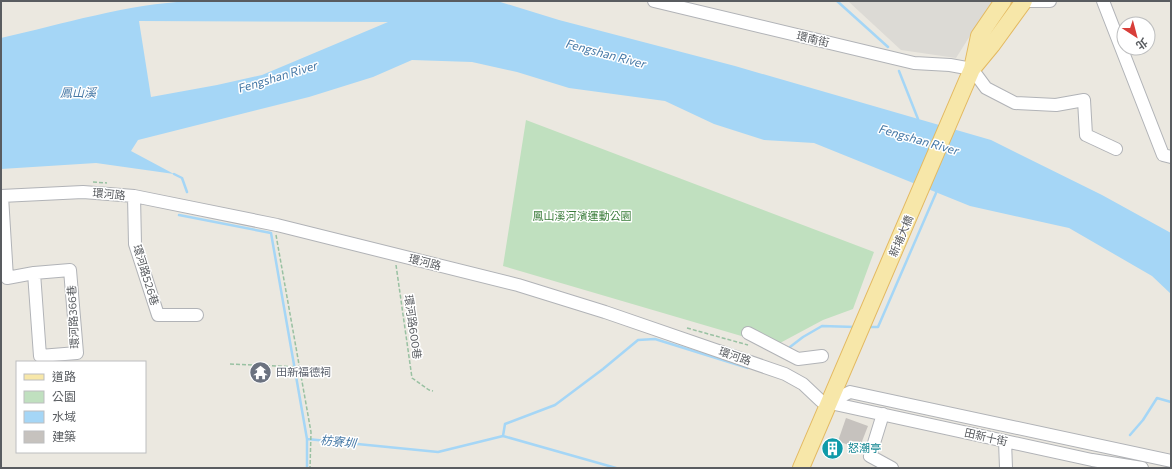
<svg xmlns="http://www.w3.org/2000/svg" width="1172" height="469" font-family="Commissioner,'Noto Sans TC',sans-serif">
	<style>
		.industrial { fill: #dcdad5 }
		.green { fill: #c0e0bf }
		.water { fill: #a5d6f6; fill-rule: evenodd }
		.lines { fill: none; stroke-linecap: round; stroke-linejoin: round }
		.stream { stroke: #a5d6f6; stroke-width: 2.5 }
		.building { fill: #c6c2be }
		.minor-casing { stroke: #b1b3b7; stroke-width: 14 }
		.major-casing { stroke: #e3b961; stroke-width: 18 }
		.path { stroke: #99c1a2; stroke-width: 1.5; stroke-dasharray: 4 2; stroke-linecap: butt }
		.minor { stroke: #fff; stroke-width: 12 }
		.major { stroke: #f7e7a9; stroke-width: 16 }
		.labels { text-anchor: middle; stroke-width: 3; stroke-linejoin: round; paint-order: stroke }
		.street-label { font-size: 11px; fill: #595c60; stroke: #fff }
		.park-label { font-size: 11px; fill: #3b7d3b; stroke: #fff }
		.worship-label { font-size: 11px; fill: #5b616d; stroke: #fff; text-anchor: start }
		.culture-label { font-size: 11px; fill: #0d838f; stroke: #fff; text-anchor: start }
		.water-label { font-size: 12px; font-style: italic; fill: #4578a6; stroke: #fff }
	</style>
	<rect width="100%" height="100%" fill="#ebe8e0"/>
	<path class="industrial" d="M848 1H992L956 58 901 50Z"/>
	<path class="green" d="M526 120 874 252 853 309 823 320 780 343 755 340 503 266Z"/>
	<path class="water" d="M191 1H497L559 20 735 66 991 140 1102 195 1171 233V294L1152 276 1069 228 970 206 814 143 764 140 714 124 665 101 569 88 517 72 472 62 412 60 373 77 309 97 138 140 131 151 174 174 96 163 1 169V38C63 24 127 4 191 1ZM139 21 388 22 262 75 217 85 151 97Z"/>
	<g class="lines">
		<path class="stream" d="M837 1 888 47
			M899 71 918 119
			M174 174 182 178 187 192
			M179 215 271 233 307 439V468
			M868 327H878L936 193
			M790 347 803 337 822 326 855 327
			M1130 435 1143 420 1157 398 1171 402
			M503 436 505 424 555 405 603 369 638 340 655 339 748 368
			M307 439 438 452 503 436 616 468"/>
	</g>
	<path class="building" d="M846 418 868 426 859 449 838 441Z"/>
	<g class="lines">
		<defs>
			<path id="minor" d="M654 1 914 63 950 65 972 69 986 88 1015 103 1056 105 1084 100 1086 135 1116 149
				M1029 1H1050
				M1103 1 1163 155 1171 157
				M1 196 83 192 134 196 277 225 518 285 605 312 785 374 803 384 821 401 1092 460 1142 468
				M2 196 7 278 34 273 40 356 77 353 70 270 34 273
				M134 196 135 244 158 315H197
				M748 333 798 359 822 356
				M830 402 850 392 1171 461
				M883 414 870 456 892 468
				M1005 441 1006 468"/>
			<path id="major" d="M973 68 992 45 1024 1
				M801 468 972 69 979 36 1003 1"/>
		</defs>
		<use href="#minor" class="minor-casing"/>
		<use href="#major" class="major-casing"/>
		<path class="path" d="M93 182 107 183
			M276 235 311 432 310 468
			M396 265 412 378 429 390 433 391
			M687 328 748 345
			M230 364 299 367"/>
		<use href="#minor" class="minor"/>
		<use href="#major" class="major"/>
	</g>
	<defs>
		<symbol id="temple-disc" viewBox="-11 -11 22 22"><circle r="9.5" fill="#6b7280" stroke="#fff"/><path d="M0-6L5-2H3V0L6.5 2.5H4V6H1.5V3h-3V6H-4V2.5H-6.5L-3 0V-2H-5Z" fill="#fff"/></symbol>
		<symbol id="building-disc" viewBox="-11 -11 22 22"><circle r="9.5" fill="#0f9aa8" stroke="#fff"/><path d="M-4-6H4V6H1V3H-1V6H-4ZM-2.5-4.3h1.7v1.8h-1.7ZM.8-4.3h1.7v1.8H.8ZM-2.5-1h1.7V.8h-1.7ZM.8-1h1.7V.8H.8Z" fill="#fff"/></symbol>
	</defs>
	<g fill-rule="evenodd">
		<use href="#temple-disc" x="248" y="360" width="25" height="25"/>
		<use href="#building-disc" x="820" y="436" width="25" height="25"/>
	</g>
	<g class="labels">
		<g class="street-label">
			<text transform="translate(813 39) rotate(13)" y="4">環南街</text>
			<text transform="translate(109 194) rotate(5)" y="4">環河路</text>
			<text transform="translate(901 236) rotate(-67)" y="4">新埔大橋</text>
			<text transform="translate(425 262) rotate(14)" y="4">環河路</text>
			<text transform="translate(146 275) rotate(73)" y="4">環河路526巷</text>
			<text transform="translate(73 317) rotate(-93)" y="4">環河路366巷</text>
			<text transform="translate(413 327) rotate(82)" y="4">環河路600巷</text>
			<text transform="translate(735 356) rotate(19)" y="4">環河路</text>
			<text transform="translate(986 437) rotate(13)" y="4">田新十街</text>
		</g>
		<g class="park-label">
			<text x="582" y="220">鳳山溪河濱運動公園</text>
		</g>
		<g class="worship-label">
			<text x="276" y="376">田新福德祠</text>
		</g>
		<g class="culture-label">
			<text x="848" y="452">怒潮亭</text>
		</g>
		<g class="water-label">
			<text transform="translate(606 54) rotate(15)" y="4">Fengshan River</text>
			<text transform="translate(278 77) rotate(-17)" y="4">Fengshan River</text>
			<text x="78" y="97">鳳山溪</text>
			<text transform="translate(919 140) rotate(16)" y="4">Fengshan River</text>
			<text transform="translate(338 442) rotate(6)" y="4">枋寮圳</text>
		</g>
	</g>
	<rect width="1172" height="469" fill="none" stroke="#595c60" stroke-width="4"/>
	<rect x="16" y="361" width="130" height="92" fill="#ffffff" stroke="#bdbebf"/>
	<rect x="24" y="374" width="20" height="6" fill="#f7e7a9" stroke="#bdbebf"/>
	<text x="52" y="381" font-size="12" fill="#595c60">道路</text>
	<rect x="24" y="391" width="20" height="12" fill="#c0e0bf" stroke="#bdbebf"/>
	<text x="52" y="401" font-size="12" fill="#595c60">公園</text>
	<rect x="24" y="411" width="20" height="12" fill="#a5d6f6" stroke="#bdbebf"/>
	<text x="52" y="421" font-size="12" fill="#595c60">水域</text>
	<rect x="24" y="431" width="20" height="12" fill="#c6c2be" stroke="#bdbebf"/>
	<text x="52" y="441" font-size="12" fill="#595c60">建築</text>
	<g transform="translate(1136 36) rotate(144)"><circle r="19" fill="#ffffff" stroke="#bdbebf"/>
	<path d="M0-3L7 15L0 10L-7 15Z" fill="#d83e39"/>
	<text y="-6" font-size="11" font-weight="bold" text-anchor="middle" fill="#595c60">北</text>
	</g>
</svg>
